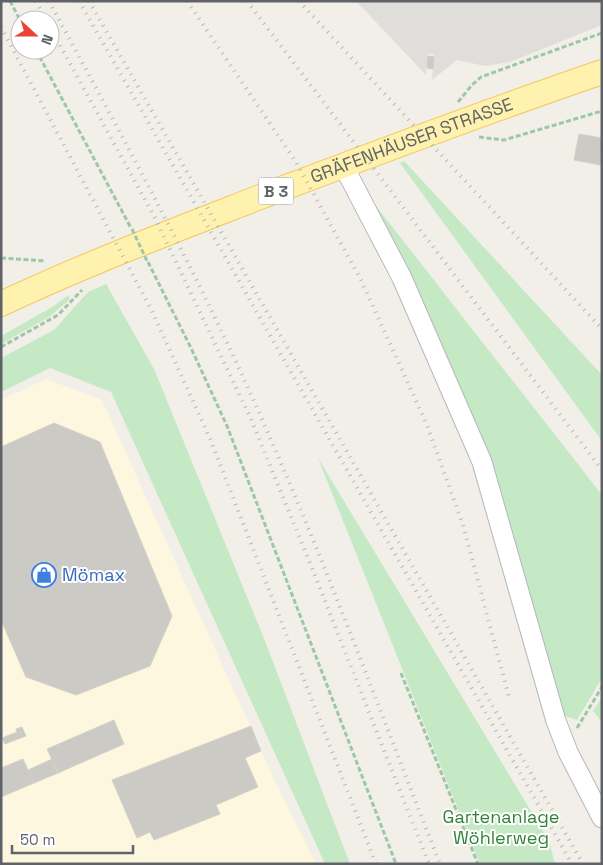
<svg xmlns="http://www.w3.org/2000/svg" width="603" height="865" font-family="'Space Grotesk',sans-serif">
	<style>
		.commercial { fill: #fef7e0 }
		.industrial { fill: #e0deda }
		.green { fill: #c5e8c5 }
		.building { fill: #cccac5; stroke: #d6d1c6 }
		.lines { fill: none; stroke-linecap: round; stroke-linejoin: round }
		.minor-casing { stroke: #b5b8bc; stroke-width: 21 }
		.major-casing { stroke: #f2c960; stroke-width: 26 }
		.path { stroke: #9cc7a9; stroke-width: 3; stroke-dasharray: 5 2.5; stroke-linecap: butt }
		.minor { stroke: #fff; stroke-width: 19 }
		.major { stroke: #fff2af; stroke-width: 24 }
		.rail { stroke: #b6b7b8; stroke-width: 4; stroke-dasharray: 1 6; stroke-linecap: butt }
		.path-bridge { stroke: #9cc7a9; stroke-width: 3; stroke-dasharray: 5 2.5; stroke-linecap: butt }
		.labels { text-anchor: middle; stroke-width: 4; stroke-linejoin: round; paint-order: stroke }
		.shield { fill: #fff; stroke: #8f9295; stroke-width: 1 }
		.shield-label { font-size: 16px; font-weight: bold; fill: #5f6368 }
		.street-label { font-size: 18px; fill: #5f6368; stroke: #fff }
		.shop-label { font-size: 18px; fill: #366cbe; stroke: #fff; text-anchor: start }
		.park-label { font-size: 18px; fill: #348238; stroke: #fff }
	</style>
	<rect width="100%" height="100%" fill="#f1efe8"/>
	<path class="commercial" d="M46 379 102 400 274 779 316 864H1V400Z"/>
	<path class="industrial" d="M356 1H602V25L510 62 485 66 457 60 432 80 434 55 428 54 426 75Z"/>
	<path class="green" d="M404 161 602 375V441L400 163Z
		M365 192 602 495V678L577 720 565 716 508 521 417 290 390 234Z
		M106 284 154 369 265 641 350 864H325L111 392 50 368 1 392V358L54 330 88 292Z
		M67 296 70 297 68 301 49 317 1 344V336L54 306Z
		M318 458 549 841 555 864H480Z
		M602 697V722L593 711Z"/>
	<path class="building" d="M428 56 434 57 433 69 427 68Z
		M579 134 602 138 600 165 574 160Z
		M54 423 100 442 172 616 150 666 76 695 26 677 1 620V447Z
		M114 720 124 744 58 773 47 749Z
		M251 726 261 751 245 758 258 787 216 805 220 814 154 840 150 832 137 838 112 780Z
		M22 727 26 736 5 744 2 738 17 732 16 729Z
		M23 759 34 783 1 797V768Z
		M52 759 58 773 34 783 28 770Z"/>
	<g class="lines">
		<defs>
			<path id="minor" d="M343 165 402 278 482 462 556 721 568 752 602 818"/>
			<g id="major">
				<path id="s1" d="M1 304C86 264 173 231 260 197 374 154 487 111 602 72"/>
			</g>
		</defs>
		<use href="#minor" class="minor-casing"/>
		<use href="#major" class="major-casing"/>
		<path class="path" d="M10 1 20 20
			M36 50 131 228
			M458 102 472 85 481 77 602 33
			M479 137 504 140 602 111
			M1 258 46 261
			M148 262 191 348 227 426 396 864
			M1 347 58 315 82 290
			M401 673 478 864
			M577 728 602 687"/>
		<use href="#minor" class="minor"/>
		<use href="#major" class="major"/>
		<path class="rail" d="M36 1 46 20
			M49 1C123 138 198 274 261 417 326 564 381 714 440 864
			M79 1 572 864
			M89 1 583 864
			M187 1 296 162 361 280 427 425 463 525 509 697
			M247 1 602 470
			M299 1 602 329
			M1 27 151 309 211 441 376 864
			M50 27 155 218 251 419 312 568 429 864"/>
		<path class="path-bridge" d="M132 229 147 261"/>
	</g>
	<defs>
		<symbol id="shop-ring" viewBox="-11 -11 22 22"><circle r="9.5" fill="#fff" stroke="#3f7fe0" stroke-width="1.5"/><path d="M-5-2.5h2.3a2.7 3.5 0 0 1 5.4 0H5L5.5 6h-11ZM-1.5-2.5h3a1.5 2.3 0 0 0-3 0Z" fill="#3f7fe0"/></symbol>
	</defs>
	<g fill-rule="evenodd">
		<use href="#shop-ring" x="30" y="561" width="28" height="28"/>
	</g>
	<g class="labels">
		<rect class="shield" x="258.5" y="177.5" width="35" height="27" rx="4"/>
		<g class="shield-label">
			<text x="276" y="197">B 3</text>
		</g>
		<g class="street-label">
			<text dy="6" stroke="none"><textPath href="#s1" startOffset="442">GRÄFENHÄUSER STRASSE</textPath></text>
		</g>
		<g class="shop-label">
			<text x="62" y="581">Mömax</text>
		</g>
		<g class="park-label">
			<text x="501" y="823">Gartenanlage<tspan x="501" dy="21">Wöhlerweg</tspan></text>
		</g>
	</g>
	<rect width="603" height="865" fill="none" stroke="#5f6368" stroke-width="5"/>
	<g transform="translate(35 35) rotate(111)"><circle r="24" fill="#ffffff" stroke="#bfc1c3"/>
	<path d="M0-4L9 19L0 12L-9 19Z" fill="#ea4335"/>
	<text y="-8" font-size="14" font-weight="bold" text-anchor="middle" fill="#5f6368">N</text>
	</g>
	<path d="M12 845v8h121v-8" fill="none" stroke="#5f6368" stroke-width="2.5"/>
	<text x="20" y="845" font-size="15" fill="#5f6368" stroke="#ffffff" stroke-width="4" paint-order="stroke">50 m</text>
</svg>
